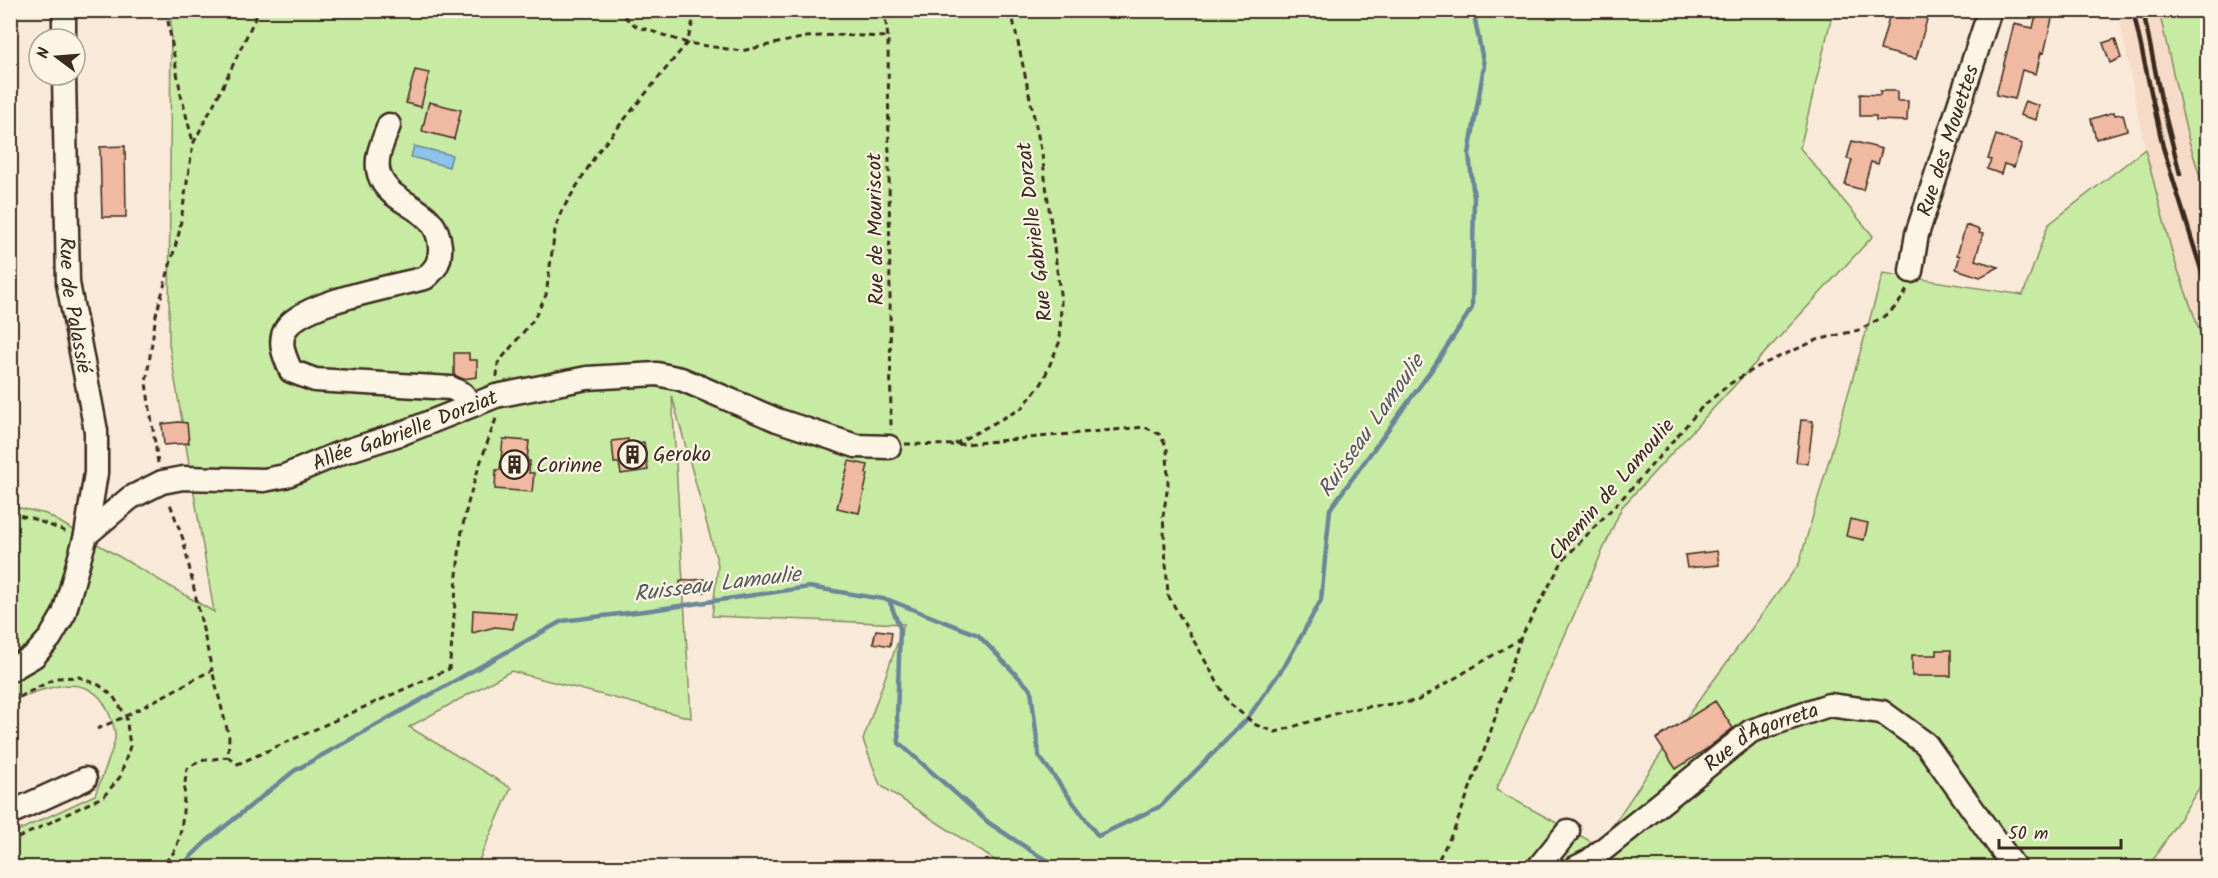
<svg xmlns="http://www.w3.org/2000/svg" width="2218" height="878" font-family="Kalam,sans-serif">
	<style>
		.built { fill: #f6dbc8 }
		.green { fill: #c8eba4; stroke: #828a61; stroke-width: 1.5 }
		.water { fill: #8ac4ea; stroke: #6a8698; stroke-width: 1.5 }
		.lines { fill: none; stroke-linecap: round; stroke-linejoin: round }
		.stream { stroke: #6a8698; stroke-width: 4.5 }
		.building { fill: #efb9a2; stroke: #3b2a1e; stroke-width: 1.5 }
		.minor-casing { stroke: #3b2a1e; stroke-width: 27 }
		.path { stroke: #3b2a1e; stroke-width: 3; stroke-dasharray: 6 4.5; stroke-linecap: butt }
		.minor { stroke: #fcf5e5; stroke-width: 22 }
		.rail { stroke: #3b2a1e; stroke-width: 4.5 }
		.labels { text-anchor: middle; stroke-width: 4.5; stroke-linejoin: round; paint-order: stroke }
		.street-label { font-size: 21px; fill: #3b2a1e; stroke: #fcf5e5 }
		.poi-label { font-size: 21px; fill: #3b2a1e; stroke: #fcf5e5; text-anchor: start }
		.water-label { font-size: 22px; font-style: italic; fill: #53585b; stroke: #fcf5e5 }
	</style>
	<rect width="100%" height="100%" fill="#f9e9d8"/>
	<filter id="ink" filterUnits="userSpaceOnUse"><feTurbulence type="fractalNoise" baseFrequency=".0167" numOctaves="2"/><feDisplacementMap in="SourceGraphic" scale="12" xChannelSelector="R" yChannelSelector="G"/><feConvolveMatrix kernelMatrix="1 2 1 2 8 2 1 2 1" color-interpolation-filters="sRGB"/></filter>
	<g filter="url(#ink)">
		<path class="built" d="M2118 11H2159L2187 134 2207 200V352L2173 256 2145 149Z"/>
		<path class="green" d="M171 11H1833L1800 148 1873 236 1622 507 1496 790 1599 846 1675 733 1799 564 1883 273 2023 295 2048 225 2145 149 2173 256 2207 352V776L2153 860 2154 867H1005L880 785 863 740 904 624 712 616 718 565 672 396 691 718 511 671 409 727 511 788 476 867H11V834L95 795C100 782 114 749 115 738 116 729 110 715 106 707 87 669 40 690 11 701V506L46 514 214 612 169 344Z
			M2159 11H2207V200L2187 134Z"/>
		<path class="water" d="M414 146 452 155 449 167 411 157Z"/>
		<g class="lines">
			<path class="stream" d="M889 600 900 628 897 717 899 743 989 823 1039 856 1064 868
				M179 868 208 840 294 771 562 621 652 610 809 587 889 600 978 635 1031 690 1039 756 1098 836 1161 806 1247 719 1287 662 1321 600 1330 509 1433 368 1472 308 1474 198 1469 154 1484 66 1475 20 1478 10"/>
		</g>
		<path class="building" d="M1891 10H1908L1928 16 1916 59 1880 50Z
			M2037 10H2054L2044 53 2041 52 2036 74 2022 70 2015 99 1996 95 2014 24 2033 28Z
			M2115 39 2121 58 2110 63 2103 43Z
			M415 70 429 73 421 107 406 103Z
			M1880 91H1897V101H1908L1907 121 1876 120V116H1860V94L1880 95Z
			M2025 101 2039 106 2036 120 2020 115Z
			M429 102 461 110 454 139 422 131Z
			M2114 112 2115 115 2123 114 2127 130 2096 139 2091 119Z
			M1996 135 2022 144 2014 167 2004 164 2001 174 1987 169 1991 160 1988 159Z
			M1852 141 1882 149 1878 164 1871 162 1863 190 1845 185 1852 160 1847 159Z
			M125 146 126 217H102L100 147Z
			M1966 225 1980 230 1979 233 1983 234 1975 260 1999 267 1980 277 1956 269 1960 256 1957 255Z
			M454 353H469V360H477V377L463 379 454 375Z
			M1801 420 1813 421 1808 464 1796 462Z
			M178 422 187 423 189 443 164 445 162 424Z
			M503 439 529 441 527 461H530L529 473H534L532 492 495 489 496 470H500Z
			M628 439V444L644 442 648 470 621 474 619 463H614L612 441Z
			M849 461 868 465 866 473 868 474 859 513 837 508Z
			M1850 519 1868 523 1864 540 1846 536Z
			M1717 551 1719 565 1687 568 1685 555Z
			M704 579V592L681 593 680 581Z
			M473 610 516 613 513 629 495 627 472 633Z
			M876 630 892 632 890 646 873 643Z
			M1937 650H1951V676H1912V655H1937Z
			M1715 701 1733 728 1705 750 1676 769 1656 739Z"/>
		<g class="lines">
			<defs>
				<g id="minor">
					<path d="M64 10V39"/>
					<path id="s1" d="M64 75 68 283 96 431V473L86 535"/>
					<path d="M389 125C384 140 374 157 379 174 390 208 437 204 440 246 441 261 436 269 425 278 392 287 307 301 287 327 277 341 285 358 291 371L315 380 451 388 463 394 470 405"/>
					<path id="s2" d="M1911 271 1917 234 1990 10"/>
					<path id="s3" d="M10 670 34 656 50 638 64 614 86 535 130 498 162 482 183 478 264 480 285 476 340 453 400 434 496 396 587 378 657 374 681 379 777 420 856 446 889 447"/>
					<path d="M10 813 85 779"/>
					<path d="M1538 868 1568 831"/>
					<path id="s4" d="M1575 868 1589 861 1751 731 1829 705 1882 712 1926 744 2015 868"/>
				</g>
			</defs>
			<use href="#minor" class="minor-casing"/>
			<path class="path" d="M166 10 181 95 193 142
				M616 10 636 26 687 43 741 51 806 37 835 35 888 37
				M884 10 888 37 891 430
				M497 377 498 363 534 319 546 295 555 230 561 212 597 153 687 43 696 10
				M905 444 954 445 1145 427 1159 434 1167 447 1168 486 1163 516 1168 595 1229 703 1256 725 1276 732 1351 709 1417 701 1520 639
				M955 444 1022 408 1042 383 1060 341 1061 301 1042 154 1011 10
				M158 463 146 383 156 315 179 233 193 144 222 88 259 10
				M10 513 31 518 67 532
				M10 702 56 678 79 677 99 685 113 696 126 716 130 746 120 777 104 796 10 842
				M97 729 126 716 212 670 183 539 169 501
				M228 757 238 764 449 669C455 623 455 577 462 531 468 494 484 452 497 416
				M156 868C161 864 167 860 171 856 186 838 182 792 187 769L199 761 228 757 229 737 212 670
				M1434 868 1455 828 1488 740 1520 639 1563 560 1631 489 1703 406 1731 383 1761 365 1817 340 1859 330 1883 317 1897 306 1908 288"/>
			<use href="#minor" class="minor"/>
			<path class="rail" d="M2133 10 2163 147 2208 292
				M2143 10 2161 99 2180 174"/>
		</g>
	</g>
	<defs>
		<symbol id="building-ring" viewBox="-11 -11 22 22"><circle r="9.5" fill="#fcf5e5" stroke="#3b2a1e" stroke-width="1.5"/><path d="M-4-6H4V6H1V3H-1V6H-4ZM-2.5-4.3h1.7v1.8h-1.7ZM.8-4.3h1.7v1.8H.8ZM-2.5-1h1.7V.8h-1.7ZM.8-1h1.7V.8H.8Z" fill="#3b2a1e"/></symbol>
	</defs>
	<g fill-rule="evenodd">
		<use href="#building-ring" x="616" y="438" width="33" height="33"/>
		<use href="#building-ring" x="498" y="448" width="33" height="33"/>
	</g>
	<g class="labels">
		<g class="street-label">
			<text dy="7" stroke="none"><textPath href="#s2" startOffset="136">Rue des Mouettes</textPath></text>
			<text transform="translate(875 229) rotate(-91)" y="7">Rue de Mouriscot</text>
			<text transform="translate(1034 232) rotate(-97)" y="7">Rue Gabrielle Dorzat</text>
			<text dy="7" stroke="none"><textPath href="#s1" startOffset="231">Rue de Palassié</textPath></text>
			<text dy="7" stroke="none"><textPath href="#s3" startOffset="507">Allée Gabrielle Dorziat</textPath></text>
			<text transform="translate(1611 489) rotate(-49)" y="7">Chemin de Lamoulie</text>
			<text dy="7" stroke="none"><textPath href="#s4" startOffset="230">Rue d'Agorreta</textPath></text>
		</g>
		<g class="poi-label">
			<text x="653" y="461">Geroko</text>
			<text x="536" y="472">Corinne</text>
		</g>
		<g class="water-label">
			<text transform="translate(1370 425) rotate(-55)" y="8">Ruisseau Lamoulie</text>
			<text transform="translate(717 583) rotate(-7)" y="8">Ruisseau Lamoulie</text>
		</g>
	</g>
	<rect width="2218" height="878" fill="none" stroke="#fcf5e5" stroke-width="36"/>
	<rect x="18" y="18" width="2182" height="842" fill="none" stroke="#3b2a1e" stroke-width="2" filter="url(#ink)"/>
	<g transform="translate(57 57) rotate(286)"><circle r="28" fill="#fcf5e5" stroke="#afa495" stroke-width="1.5"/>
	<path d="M0-4.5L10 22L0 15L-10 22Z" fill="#3b2a1e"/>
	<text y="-9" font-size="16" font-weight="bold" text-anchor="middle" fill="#3b2a1e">N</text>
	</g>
	<path d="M1999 839v9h122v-9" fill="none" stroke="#3b2a1e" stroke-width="3"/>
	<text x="2008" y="839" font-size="18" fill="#3b2a1e" stroke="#fcf5e5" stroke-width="4.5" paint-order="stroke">50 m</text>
</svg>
